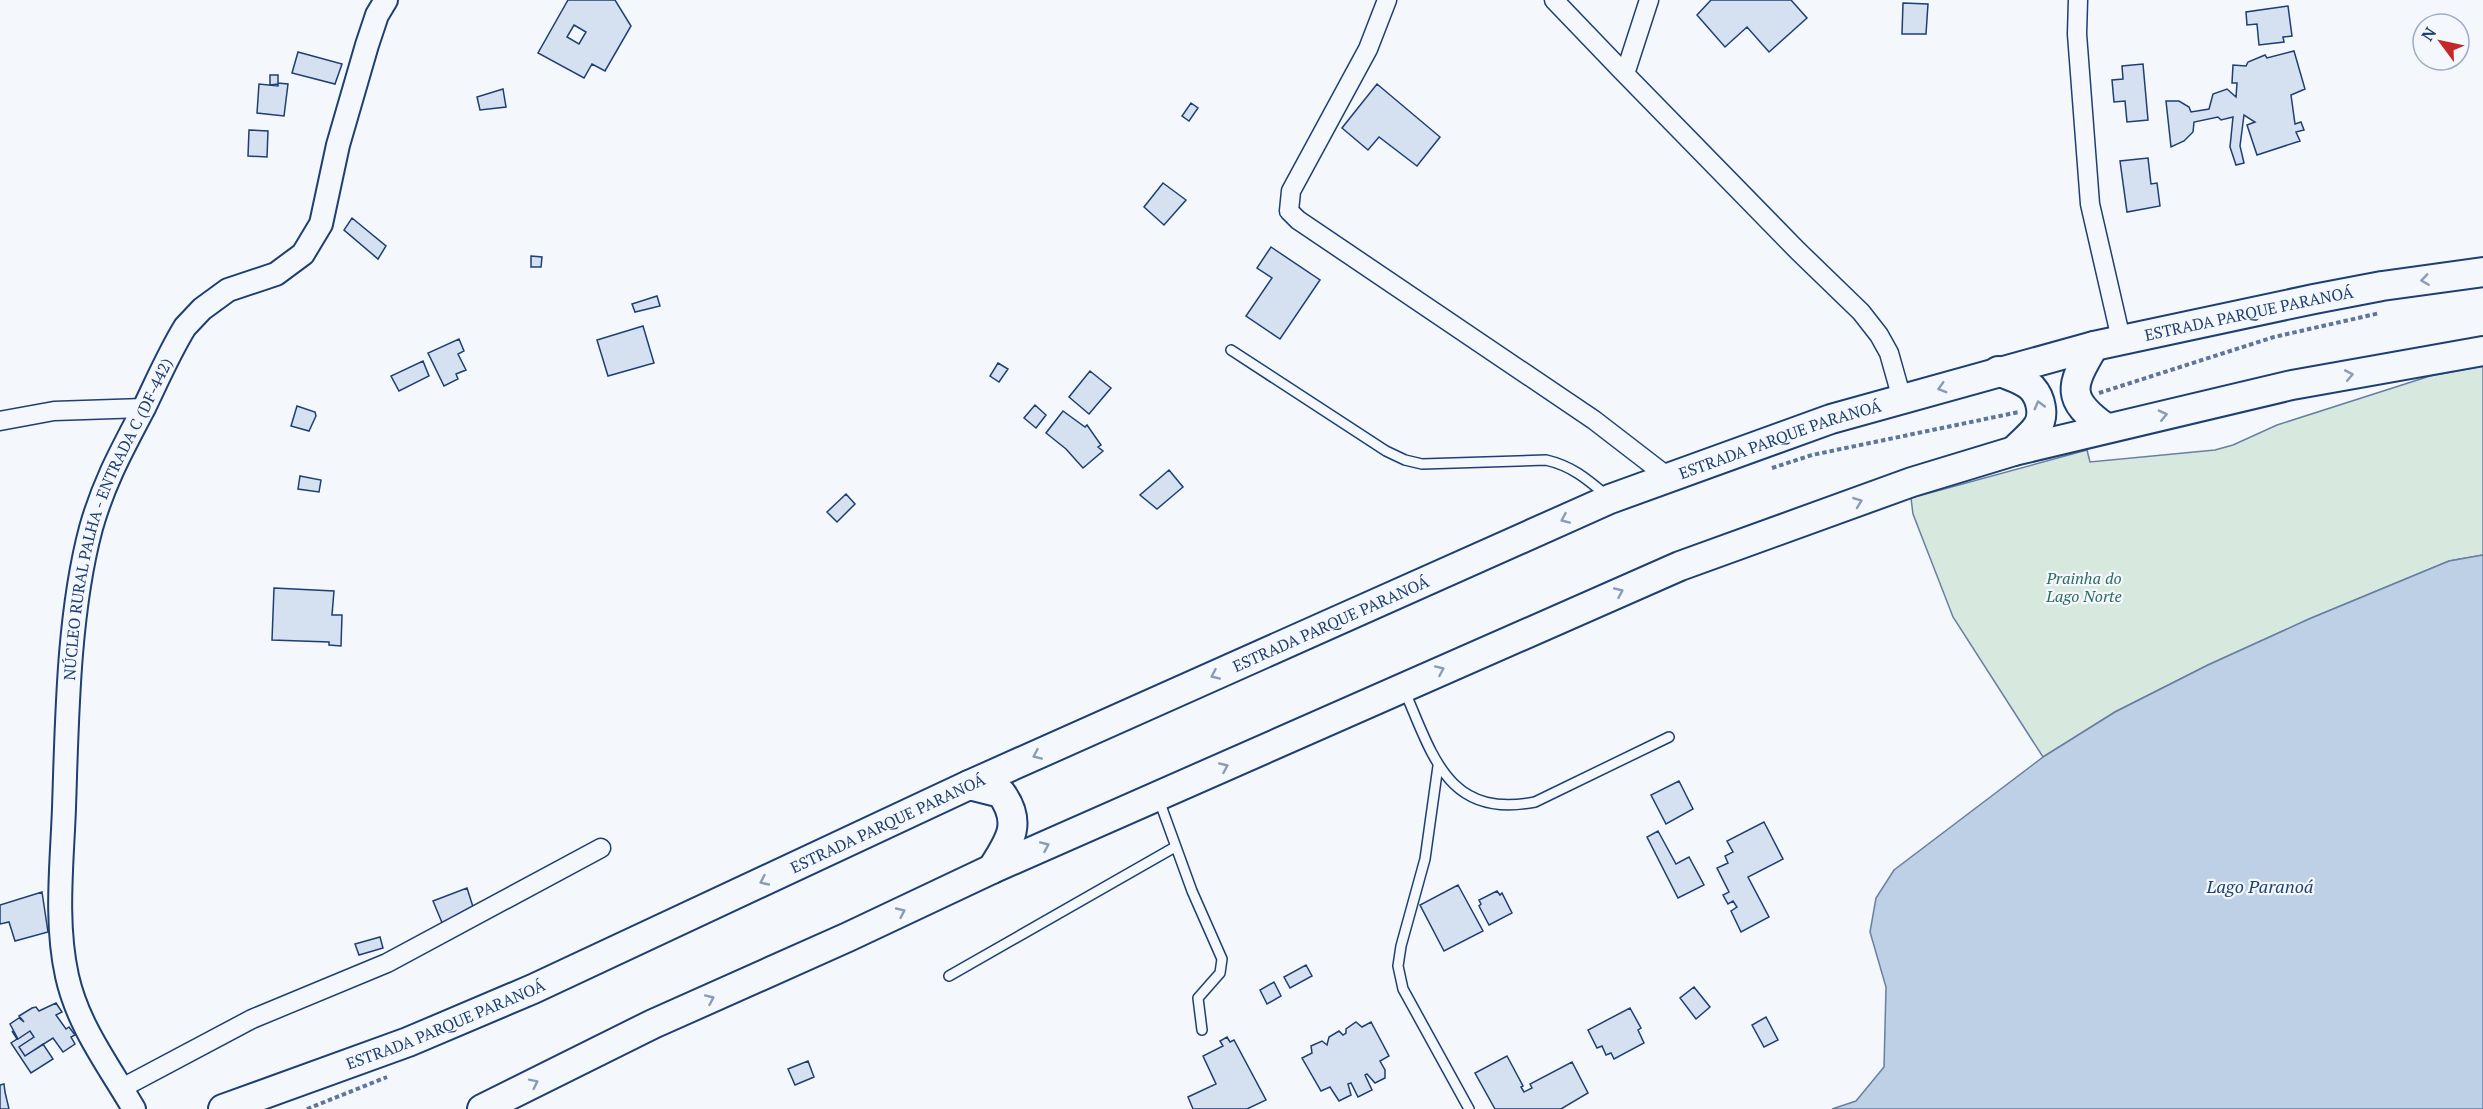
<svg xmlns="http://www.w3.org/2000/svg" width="2483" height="1109" font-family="'PT Serif',serif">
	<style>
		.green { fill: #d7e8df; stroke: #687fa3; stroke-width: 1.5 }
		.water { fill: #bed0e5; stroke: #687fa3; stroke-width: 1.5 }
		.building { fill: #d5e0f0; stroke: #1d3f73; stroke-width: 1.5; fill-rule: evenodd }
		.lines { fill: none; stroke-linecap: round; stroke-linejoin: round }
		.service-casing { stroke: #1d3f73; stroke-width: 12 }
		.minor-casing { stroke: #1d3f73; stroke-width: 21 }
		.tertiary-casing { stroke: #1d3f73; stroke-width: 26 }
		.primary-casing { stroke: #1d3f73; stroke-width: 32 }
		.path { stroke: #5e769c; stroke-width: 4; stroke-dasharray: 4.5 3; stroke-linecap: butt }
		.service { stroke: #f4f7fb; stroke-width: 9 }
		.minor { stroke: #f4f7fb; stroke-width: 18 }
		.tertiary { stroke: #f4f7fb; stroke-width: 22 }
		.primary { stroke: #f4f7fb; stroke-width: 28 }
		.oneway { stroke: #889bb7 }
		.labels { text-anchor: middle; stroke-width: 4.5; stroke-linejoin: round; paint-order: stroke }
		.street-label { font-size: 16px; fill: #1d3f73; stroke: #f4f7fb }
		.park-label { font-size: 16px; font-style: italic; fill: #2c6c60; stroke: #f4f7fb }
		.water-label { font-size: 18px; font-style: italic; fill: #1d3f73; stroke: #f4f7fb }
	</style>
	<rect width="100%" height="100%" fill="#f4f7fb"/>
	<path class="green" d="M2483 366V555L2449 561 2309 619 2208 665 2115 712 2043 757 1953 617 1913 514 1911 498 2087 450 2090 462 2215 450 2233 445 2277 425 2430 376Z"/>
	<path class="water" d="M2483 555V1109H1832L1856 1101 1884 1067 1886 987 1870 932 1876 898 1894 870 2043 757 2115 712 2208 665 2309 619 2449 561Z"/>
	<path class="building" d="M568 0H615L631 26 605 71 592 64 584 78 538 53ZM574 25 586 32 579 44 567 37Z
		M1711 0H1791L1807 18 1769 52 1747 27 1725 47 1697 15Z
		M1903 3 1928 4 1926 34H1902Z
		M2288 6 2292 36 2283 37 2284 42 2259 45 2257 24 2247 25 2246 12Z
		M2294 51 2305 89 2291 95 2295 124 2301 122 2304 130 2296 132 2300 141 2257 155 2247 125 2255 122 2244 115 2240 146 2244 163 2236 165 2230 147 2233 117 2221 120 2218 117 2194 122 2193 132 2184 141 2171 147 2166 101H2179L2189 107 2191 112 2209 109 2213 94 2227 89 2236 97 2237 83H2232L2233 65 2246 66 2248 62 2265 55 2267 58Z
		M298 52 342 64 335 84 292 73Z
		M2143 64 2148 120 2127 122 2125 101 2114 102 2112 80 2123 79 2122 66Z
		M270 75H278V83L288 84 284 116 257 113 259 84 278 86V84L270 85Z
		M1377 84 1440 137 1417 166 1379 137 1368 150 1342 128Z
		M503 89 506 107 480 110 477 97Z
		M1191 103 1198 108 1189 121 1182 116Z
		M249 130 268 131 267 157 248 156Z
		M2148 158 2151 184 2157 183 2160 206 2127 212 2120 161Z
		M1163 183 1186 200 1164 225 1144 207Z
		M352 218 386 246 378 259 344 230Z
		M1271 247 1320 280 1280 339 1246 316 1272 278 1257 268Z
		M531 256 542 257 541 267H531Z
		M657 296 660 306 635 312 632 304Z
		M643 326 654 363 608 376 597 340Z
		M459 339 464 351 458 354 466 370 456 374 458 379 444 386 428 353Z
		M423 361 429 376 399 391 391 376Z
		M998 363 1008 369 999 382 990 376Z
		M1090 371 1111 388 1089 414 1069 397Z
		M1035 405 1046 415 1036 428 1024 418Z
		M297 406 315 412 316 416 309 431 291 426Z
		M1063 411 1085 427 1087 425 1101 445 1098 447 1103 451 1083 468 1066 449 1046 433Z
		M1169 470 1183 487 1157 509 1140 495Z
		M300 476 321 480 319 492 298 489Z
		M846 494 855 504 837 522 827 512Z
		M274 588 334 591 332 615H342L341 646 329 645V642L272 640Z
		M1679 781 1693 809 1666 824 1651 795Z
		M1764 822 1783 859 1748 877 1769 917 1741 932 1731 911 1737 907 1733 901 1728 904 1723 895 1729 892 1717 868 1728 863 1725 856 1733 852 1727 841Z
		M1658 831 1676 864 1689 857 1704 885 1678 898 1647 837Z
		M1458 885 1483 931 1444 951 1420 905Z
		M467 888 475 913 443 925 433 901Z
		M1497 891 1500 895 1502 893 1512 913 1489 925 1479 906 1481 904 1479 900Z
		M42 892 48 932 15 941 9 922 0 924V905Z
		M380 937 383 948 359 955 355 944Z
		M1306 965 1312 976 1290 988 1284 977Z
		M1274 982 1281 996 1267 1004 1260 990Z
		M1694 987 1710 1007 1696 1019 1680 998Z
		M56 1003 62 1012 56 1015 66 1029 69 1027 75 1035 71 1037 75 1044 63 1052 53 1038 25 1056 19 1047 34 1037 30 1031 18 1039 10 1024 19 1018 24 1022 19 1016 32 1008 36 1007 39 1011Z
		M1630 1008 1641 1028 1638 1030 1644 1043 1614 1059 1611 1053 1606 1055 1602 1046 1597 1048 1588 1030Z
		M1766 1017 1778 1040 1764 1047 1752 1025Z
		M1356 1022 1362 1027 1371 1022 1389 1056 1380 1061 1385 1070V1078L1375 1083 1367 1074 1365 1075 1372 1090 1358 1097 1351 1083 1348 1084 1351 1095 1339 1101 1330 1087 1321 1091 1302 1058 1312 1053 1311 1046 1322 1041 1327 1045 1329 1037 1339 1031 1343 1035 1346 1033V1029Z
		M12 1031 18 1039 30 1031 34 1037 19 1047 25 1056 43 1044 53 1059 31 1073 11 1043 17 1039Z
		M1227 1037 1230 1042 1234 1040 1266 1100 1247 1109H1193L1188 1097 1216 1084 1203 1056 1223 1046 1220 1041Z
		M1507 1056 1523 1086 1521 1087 1524 1092 1532 1088 1530 1084 1572 1062 1588 1093 1561 1109H1495L1475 1073Z
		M808 1061 814 1077 795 1085 788 1069Z
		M4 1084 5 1092 9 1109H0V1085Z"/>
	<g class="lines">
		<defs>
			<path id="service" d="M1231 350 1386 451 1405 460 1422 464 1546 460C1572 466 1587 479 1606 495
				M1405 692C1433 756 1448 819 1535 802L1669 737
				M1438 766 1425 859 1401 946 1398 966 1403 989 1469 1109
				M1159 800 1192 891 1222 959 1220 973 1198 998 1202 1030
				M949 976 1175 847"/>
			<path id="minor" d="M1387 0 1368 49 1291 191 1289 211 1298 220 1594 420 1668 477
				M1554 0 1625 74
				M1649 0 1625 74 1798 251 1861 312 1879 335 1889 353 1902 399
				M2078 0 2077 34 2090 204 2121 339
				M0 421 54 411 144 408
				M122 1088 252 1019 387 963 601 848"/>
			<g id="tertiary">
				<path id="s1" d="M134 1109C109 1066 78 1026 67 976 55 922 62 863 64 808 67 719 68 614 91 528 104 482 122 450 144 408 157 381 169 353 185 327L202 309 228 290 276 274 303 254 321 224 338 145 367 45 377 15 386 0"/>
			</g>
			<g id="primary">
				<path d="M2094 346C2070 386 2065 399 2106 428"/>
				<path d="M1998 371C2009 376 2023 379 2032 388 2041 398 2045 416 2037 427 2031 436 2021 443 2014 451"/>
				<path d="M969 785 1001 793C1023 823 1010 841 992 869"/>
				<path id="s2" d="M223 1109 408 1042 533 989 969 785 1610 499 1831 419 2094 346 2314 299 2382 286 2483 272"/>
				<path d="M482 1109 653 1024 848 937 992 869 1680 566 1912 482 2014 451 2292 385 2483 351"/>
			</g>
		</defs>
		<use href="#service" class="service-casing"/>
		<use href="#minor" class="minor-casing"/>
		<use href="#tertiary" class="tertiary-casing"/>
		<use href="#primary" class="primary-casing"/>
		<path class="path" d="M2099 393 2274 337 2380 313
			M1772 468 1812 455 2019 412
			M307 1109 387 1077"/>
		<use href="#service" class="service"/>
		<use href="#minor" class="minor"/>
		<use href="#tertiary" class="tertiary"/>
		<use href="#primary" class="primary"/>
	</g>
	<defs><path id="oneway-chevron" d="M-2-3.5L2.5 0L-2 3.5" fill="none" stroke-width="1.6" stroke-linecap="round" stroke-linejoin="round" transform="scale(1.5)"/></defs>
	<g class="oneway">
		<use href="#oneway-chevron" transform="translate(2425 280) rotate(172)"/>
		<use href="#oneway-chevron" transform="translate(2349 375) rotate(-11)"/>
		<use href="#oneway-chevron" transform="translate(1942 388) rotate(164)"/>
		<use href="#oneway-chevron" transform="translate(2039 405) rotate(-105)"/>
		<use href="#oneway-chevron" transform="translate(2163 415) rotate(-13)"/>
		<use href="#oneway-chevron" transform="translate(1858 502) rotate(-20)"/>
		<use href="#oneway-chevron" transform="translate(1565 519) rotate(156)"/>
		<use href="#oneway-chevron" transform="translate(1619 592) rotate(-24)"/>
		<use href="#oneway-chevron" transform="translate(1440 670) rotate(-24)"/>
		<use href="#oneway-chevron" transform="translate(1215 675) rotate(156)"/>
		<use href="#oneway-chevron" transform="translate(1037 755) rotate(156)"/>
		<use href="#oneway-chevron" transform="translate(1224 767) rotate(-24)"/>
		<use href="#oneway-chevron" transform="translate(1045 846) rotate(-24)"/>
		<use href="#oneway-chevron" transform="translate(764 881) rotate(155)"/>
		<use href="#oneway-chevron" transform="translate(901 912) rotate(-25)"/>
		<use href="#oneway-chevron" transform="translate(710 999) rotate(-24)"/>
		<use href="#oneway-chevron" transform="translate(534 1083) rotate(-26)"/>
	</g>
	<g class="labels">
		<g class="street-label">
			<text dy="6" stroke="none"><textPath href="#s2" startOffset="2182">ESTRADA PARQUE PARANOÁ</textPath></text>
			<text dy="6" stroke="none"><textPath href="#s2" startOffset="1696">ESTRADA PARQUE PARANOÁ</textPath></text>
			<text dy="6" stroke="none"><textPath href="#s1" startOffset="616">NÚCLEO RURAL PALHA - ENTRADA C (DF-442)</textPath></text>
			<text dy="6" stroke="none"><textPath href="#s2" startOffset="1210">ESTRADA PARQUE PARANOÁ</textPath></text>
			<text dy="6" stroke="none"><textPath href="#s2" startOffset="724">ESTRADA PARQUE PARANOÁ</textPath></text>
			<text dy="6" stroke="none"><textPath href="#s2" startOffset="238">ESTRADA PARQUE PARANOÁ</textPath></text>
		</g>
		<g class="park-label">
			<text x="2084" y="584">Prainha do<tspan x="2084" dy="18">Lago Norte</tspan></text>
		</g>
		<g class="water-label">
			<text x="2260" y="893">Lago Paranoá</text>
		</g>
	</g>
	<g transform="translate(2441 42) rotate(303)"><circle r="28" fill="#f4f7fb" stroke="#9eadc5" stroke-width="1.5"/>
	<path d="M0-4.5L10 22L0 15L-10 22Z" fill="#c62828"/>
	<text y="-9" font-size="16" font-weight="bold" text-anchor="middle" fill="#1d3f73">N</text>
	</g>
</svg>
